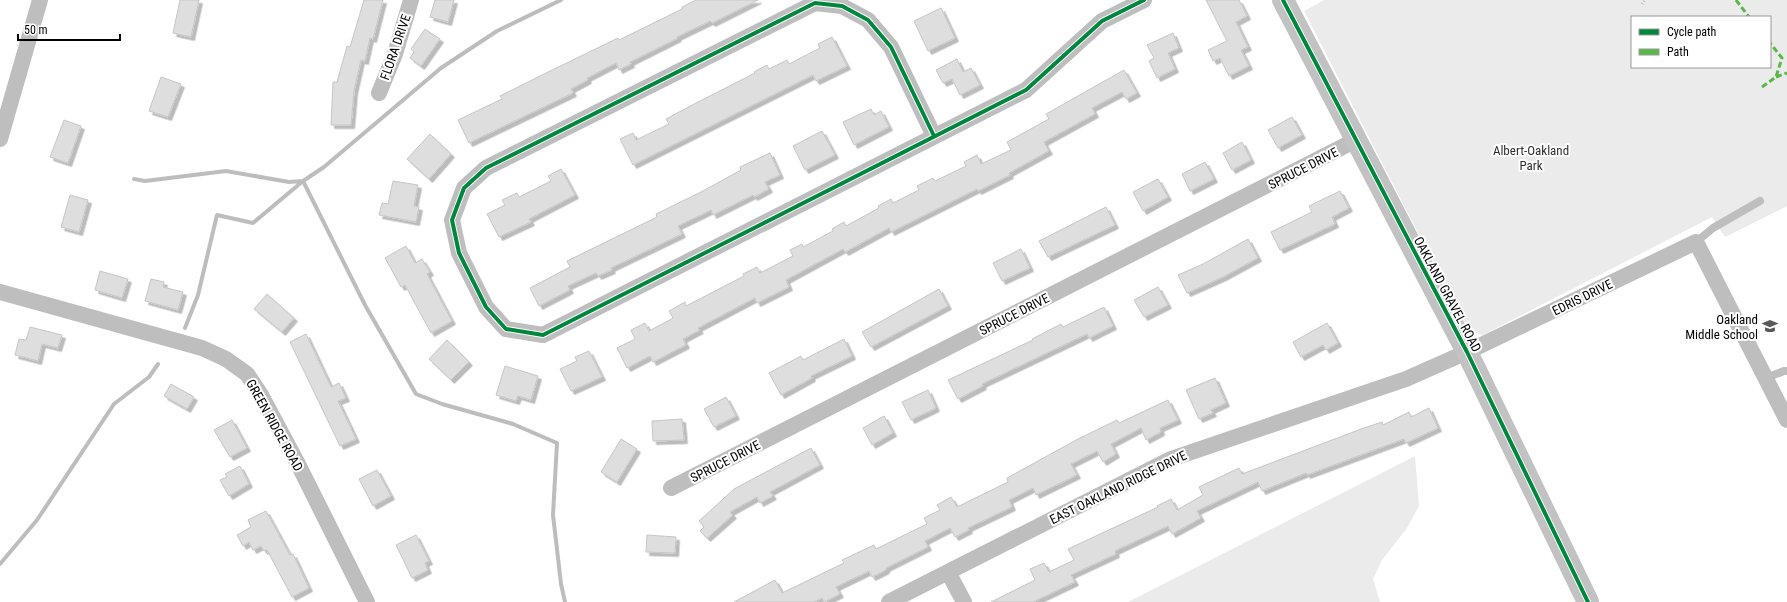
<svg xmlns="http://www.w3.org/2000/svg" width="1787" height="602" font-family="'Roboto Condensed',sans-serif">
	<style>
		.green { fill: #ebebeb; fill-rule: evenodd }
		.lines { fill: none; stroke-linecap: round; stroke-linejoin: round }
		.stream { stroke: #bdbdbd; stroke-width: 4 }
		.building { fill: #dedede; stroke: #c6c6c6; filter: url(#shadow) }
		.path { stroke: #b9b9b9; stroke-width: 2.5; stroke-dasharray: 1 2; stroke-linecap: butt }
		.lane { stroke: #bebebe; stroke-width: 8 }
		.street { stroke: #bebebe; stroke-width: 16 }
		.secondary { stroke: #c2c2c2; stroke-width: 22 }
		.quiet { stroke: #58b947; stroke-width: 3; stroke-dasharray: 6 3; stroke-linecap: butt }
		.cycleway-casing { stroke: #fff; stroke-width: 6 }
		.cycleway { stroke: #00873e; stroke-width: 4 }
		.labels { text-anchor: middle; stroke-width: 4; stroke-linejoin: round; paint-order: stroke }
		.street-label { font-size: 13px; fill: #000; stroke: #fff }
		.park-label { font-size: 13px; fill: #313131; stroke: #fff }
		.poi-label { font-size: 13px; fill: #000; stroke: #fff; text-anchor: end }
	</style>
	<defs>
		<filter id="shadow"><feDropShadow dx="3.5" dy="3.5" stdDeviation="0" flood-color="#0004"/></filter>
	</defs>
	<rect width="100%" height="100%" fill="#fff"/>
	<path class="green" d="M1324 0H1787V206L1725 237 1712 217 1483 335 1468 330 1304 11ZM1632 17H1770V67H1632Z
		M1415 456 1419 506 1407 528 1382 560 1373 579 1380 602H1128Z"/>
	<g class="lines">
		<path class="stream" d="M134 179 145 181 226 171 289 182 303 181 324 167 441 68 497 31 561 0
			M185 328 198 295 217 215 253 223 303 181 365 305 416 394 442 404 513 424 557 443 553 515 561 584 565 602
			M0 564 37 520 114 404 149 377 158 364"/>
	</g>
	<path class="building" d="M180 0H199L191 37 173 33Z
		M364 0H383L373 39 370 38 365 61 361 60 354 91 351 125H331L333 82H337L347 46 350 47Z
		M435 0H454L448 22 430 17Z
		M696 0H758L712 23 710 21 677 37 678 38 630 62 631 64 619 70 616 63 587 78 588 80 571 89 573 93 469 143 458 120 502 99 500 96 546 73 618 38 619 40 682 9V7Z
		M1206 0H1239L1247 16 1236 22 1248 47 1241 50 1249 66 1229 76 1220 58 1213 61 1208 50 1227 41Z
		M941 8 955 38 928 51 914 21Z
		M425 29 440 39 421 66 410 58 414 52 411 49Z
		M1173 33 1179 48 1168 53 1175 69 1157 78 1149 61 1154 58 1147 45Z
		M832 37 847 66 816 81 813 75 633 165 620 139 633 133 636 140 669 124 666 119 696 103 755 73 754 72 767 65 769 69 787 60 789 64 820 48 818 44Z
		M957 59 963 72 971 68 980 85 960 95 952 79 943 83 936 70Z
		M1124 70 1137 93 1126 99 1122 92 1092 108 1095 114 1044 142 1049 151 1009 173 1010 175 978 191 977 189 891 232 889 228 845 252 843 249 786 280 789 287 757 303 755 298 698 328 700 330 683 339 686 345 653 362 650 356 627 368 617 348 635 339 631 330 645 323 649 331 673 318 669 311 685 302 686 306 744 276 743 274 757 267 760 273 793 256 790 250 802 244 803 247 833 231 832 229 844 222 846 226 879 208 878 206 891 199 893 203 919 190 917 186 933 178 935 181 966 166 964 162 977 155 981 164 1011 150 1007 142 1049 119 1046 114Z
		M161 77 181 84 168 117 149 111Z
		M871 109 874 115 881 111 889 127 854 145 843 122Z
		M1292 117 1302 135 1278 148 1268 130Z
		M64 120 81 126 68 163 50 157Z
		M822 131 835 155 805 170 793 146Z
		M430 134 451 154 429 179 407 159Z
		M1242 142 1251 160 1232 170 1223 153Z
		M770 153 780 175 765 182 769 189 754 197 753 195 713 215 711 210 678 226 682 234 611 268 612 270 598 276 596 273 568 286 570 290 539 306 530 288 570 267 567 261 657 217 656 214 701 192 741 170 740 167Z
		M1205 162 1214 179 1190 191 1182 174Z
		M561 169 575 195 529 219 531 222 499 237 487 214 505 205 502 200 517 193 519 197 551 181 548 176Z
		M1158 179 1168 197 1143 211 1133 192Z
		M393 181 418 185 414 206 419 207 416 222 379 215 382 203 388 204Z
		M1340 191 1349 208 1332 217 1335 224 1280 250 1271 232 1312 212 1309 206Z
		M70 195 88 200 79 232 61 227Z
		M1106 207 1115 225 1048 257 1039 241Z
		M1248 239 1258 258 1223 277 1187 293 1178 275 1203 264Z
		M406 246 415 263 422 259 430 272 427 274 452 321 431 333 405 285 401 287 385 258Z
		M1021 249 1030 268 1002 281 993 263Z
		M100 271 128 279 122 298 95 290Z
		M151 279 164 282 163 287 183 292 178 310 145 301Z
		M1158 287 1168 305 1144 317 1134 300Z
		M939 289 948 306 871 347 862 332Z
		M267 294 294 318 282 332 254 309Z
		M1104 307 1113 326 1089 338 1087 334 982 384 983 386 958 399 948 380 1033 340 1032 339 1061 324 1063 327Z
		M1327 323 1338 343 1326 350 1323 345 1301 357 1293 342Z
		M30 327 62 335 58 348 42 344 38 361 15 355 19 339 26 340Z
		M306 334 331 387 339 383 346 398 338 401 356 439 340 446 290 342Z
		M844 339 852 356 811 376 812 378 781 395 769 373 801 356 803 360Z
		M447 340 469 362 451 380 429 359Z
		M589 351 602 377 571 391 560 369 577 361 575 357Z
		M505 366 538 376 531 400 518 396 516 401 496 395Z
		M1215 378 1226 403 1211 410 1213 413 1199 419 1186 390Z
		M171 384 194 397 187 409 164 396Z
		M928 390 936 408 911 420 902 402Z
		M726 397 736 416 714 427 704 409Z
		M1168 400 1178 420 1160 428 1161 432 1146 440 1141 428 1111 444 1116 454 1103 462 1097 451 1071 464 1077 475 1036 495 1033 488 1009 500 1012 507 968 528 969 530 955 537 950 528 925 541 928 547 886 568V570L872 577 869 571 836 587 840 594 824 602 822 598 814 602H734L775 580 782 593 844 563 842 560 874 545 876 549 927 524 924 518 940 510 937 505 951 497 957 507 1008 482 1007 478 1078 439 1117 420 1119 423Z
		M1429 408 1438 428 1406 443 1404 439 1307 475 1306 473 1262 491 1258 482 1197 511 1201 518 1172 534 1168 526 1115 551 1116 554 1071 575 1075 582 1033 602H991L1035 580 1030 569 1044 563 1049 572 1074 560 1068 549 1158 507 1157 506 1171 499 1177 510 1203 495 1199 487 1239 468 1242 474 1361 429 1382 422 1383 425 1409 412 1411 417Z
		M884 416 893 433 872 445 863 428Z
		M682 419 684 440 653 441 652 421Z
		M232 420 247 448 230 457 214 430Z
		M621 439 637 449 617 482 601 472Z
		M811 448 820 465 770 492 773 496 760 503 757 497 730 512 733 515 707 538 700 531 704 527 699 521 734 489Z
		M240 466 249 484 229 496 220 480 227 477 225 474Z
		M377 470 391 496 373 506 359 479Z
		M266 511 290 555 293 554 309 588 292 597 267 550 264 551 261 546 253 550 249 542 243 546 237 535 251 527 248 520Z
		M416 535 429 561 425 563 428 570 412 578 396 545Z
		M647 535 676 537 675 553 646 552Z"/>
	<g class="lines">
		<path class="path" d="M1642 4 1645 0"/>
		<path class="lane" d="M1696 242 1713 228 1760 201
			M1766 378 1784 371H1787"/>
		<path class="street" d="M379 93 395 54 411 0
			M934 136 891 47 868 20 842 6 815 3 486 168 464 188 452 220 459 253 486 307 506 329 543 335 1026 90 1102 21 1144 0
			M0 139 40 0
			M0 292 202 348 226 359 247 374 261 395 298 464 367 602
			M671 488 1356 140
			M948 572 964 602
			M889 602 1171 459 1406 379 1467 352 1696 242 1787 420"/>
		<path class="secondary" d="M1283 0 1467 352 1588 602"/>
		<path class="quiet" d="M1736 0 1749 17
			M1776 77 1787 73
			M1762 87 1776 77 1782 58 1770 43"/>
		<defs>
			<path id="cycleway" d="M1283 0 1467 352 1588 602
				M934 136 891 47 868 20 842 6 815 3 486 168 464 188 452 220 459 253 486 307 506 329 543 335 1026 90 1102 21 1144 0"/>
		</defs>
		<use href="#cycleway" class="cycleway-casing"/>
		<use href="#cycleway" class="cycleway"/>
	</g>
	<defs>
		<symbol id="school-bare" viewBox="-9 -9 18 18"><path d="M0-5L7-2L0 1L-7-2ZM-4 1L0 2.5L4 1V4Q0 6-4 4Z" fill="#595959" stroke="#fff" stroke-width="2.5" paint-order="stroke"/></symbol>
	</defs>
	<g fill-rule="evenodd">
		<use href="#school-bare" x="1759" y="315" width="22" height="22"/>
	</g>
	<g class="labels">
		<g class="street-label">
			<text transform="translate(395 47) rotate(-71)" y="5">FLORA DRIVE</text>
			<text transform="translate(1303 168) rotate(-27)" y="5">SPRUCE DRIVE</text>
			<text transform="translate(1448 294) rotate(62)" y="5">OAKLAND GRAVEL ROAD</text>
			<text transform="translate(1582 297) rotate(-26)" y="5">EDRIS DRIVE</text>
			<text transform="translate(1014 314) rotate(-27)" y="5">SPRUCE DRIVE</text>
			<text transform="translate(275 425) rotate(61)" y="5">GREEN RIDGE ROAD</text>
			<text transform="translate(725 461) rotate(-27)" y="5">SPRUCE DRIVE</text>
			<text transform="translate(1118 487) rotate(-26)" y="5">EAST OAKLAND RIDGE DRIVE</text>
		</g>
		<g class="park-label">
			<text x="1531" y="155">Albert-Oakland<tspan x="1531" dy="15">Park</tspan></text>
		</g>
		<g class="poi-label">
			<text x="1758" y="324">Oakland<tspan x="1758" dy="15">Middle School</tspan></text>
		</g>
	</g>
	<rect x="1631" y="16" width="140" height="52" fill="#ffffff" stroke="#999999"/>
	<rect x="1639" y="29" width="20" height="6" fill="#00873e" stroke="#999999"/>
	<text x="1667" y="36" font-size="12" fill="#000000">Cycle path</text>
	<rect x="1639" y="49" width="20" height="6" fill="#58b947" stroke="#999999"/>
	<text x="1667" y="56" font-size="12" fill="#000000">Path</text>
	<path d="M18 34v6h102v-6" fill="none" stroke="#000000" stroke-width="2"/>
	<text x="24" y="34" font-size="12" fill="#000000" stroke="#ffffff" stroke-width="3" paint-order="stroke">50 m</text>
</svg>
